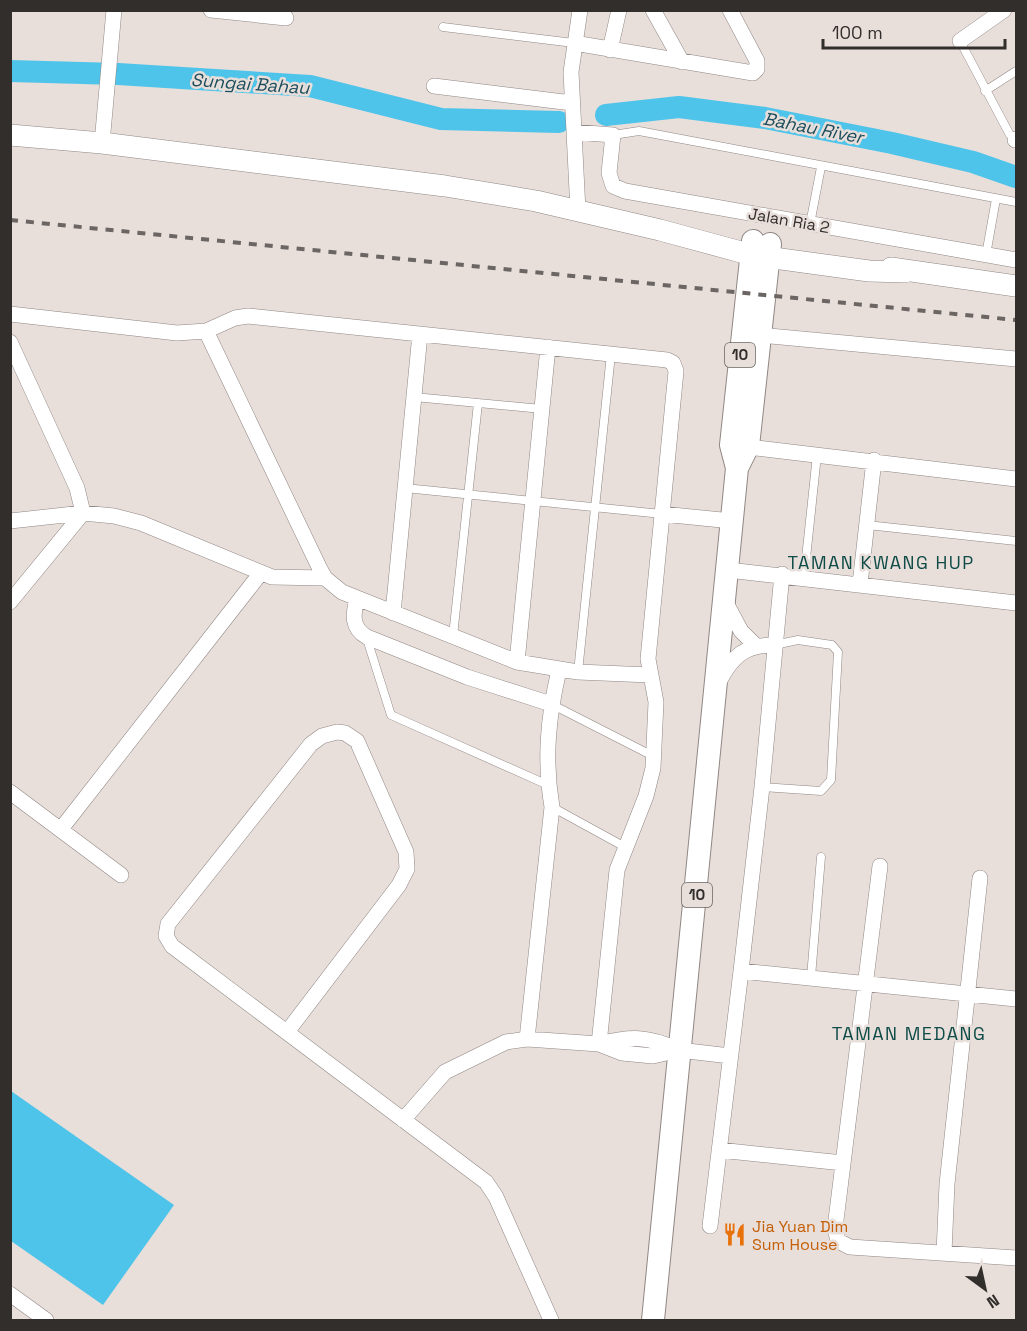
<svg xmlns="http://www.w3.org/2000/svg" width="1027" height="1331" font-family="'Space Grotesk',sans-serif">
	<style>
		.water { fill: #4fc4ea }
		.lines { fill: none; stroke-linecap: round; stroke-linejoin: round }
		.river { stroke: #4fc4ea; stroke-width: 22 }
		.lane-casing { stroke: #908784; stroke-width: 9 }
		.street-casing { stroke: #908784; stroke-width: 16 }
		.secondary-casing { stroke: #908784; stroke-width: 22 }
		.primary-casing { stroke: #908784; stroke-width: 24 }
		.lane { stroke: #fff; stroke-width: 8 }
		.street { stroke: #fff; stroke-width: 15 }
		.secondary { stroke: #fff; stroke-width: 21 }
		.primary { stroke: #fff; stroke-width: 22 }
		.rail { stroke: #6b6663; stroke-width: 4; stroke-dasharray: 8 8; stroke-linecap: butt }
		.labels { text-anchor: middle; stroke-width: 5; stroke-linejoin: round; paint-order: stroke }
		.shield { fill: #e8deda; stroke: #686360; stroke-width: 1.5 }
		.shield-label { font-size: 15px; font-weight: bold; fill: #312e2c }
		.street-label { font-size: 16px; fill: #312e2c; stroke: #e8deda }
		.food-label { font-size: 16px; fill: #c56008; stroke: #e8deda; text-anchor: start }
		.water-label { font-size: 18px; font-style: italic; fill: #1c4d5d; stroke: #e8deda }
		.neighbourhood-label { font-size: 18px; letter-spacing: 1.5px; fill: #0f4c48; stroke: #e8deda }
	</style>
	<rect width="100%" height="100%" fill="#e8deda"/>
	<path class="water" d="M11 1091 174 1205 103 1305 11 1241Z"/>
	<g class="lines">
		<path class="river" d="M10 71 118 74 310 86 441 119 559 122
			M606 115 679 107 765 118 892 143 973 162 1016 177"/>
		<defs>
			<path id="lane" d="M443 27 574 43
				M960 41 1010 135 1015 140
				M985 91 1016 71
				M613 135 639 131 1016 202
				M810 224 821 167
				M986 255 996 199
				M414 397 542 409
				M405 488 662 514
				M867 525 1016 541
				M804 577 817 455
				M453 636 478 403
				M367 639 391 715 548 785
				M578 672 611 354
				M551 704 653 756
				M762 787 821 791 831 780 838 652 832 645 798 640 774 645
				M552 807 625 847
				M811 977 821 857"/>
			<path id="street" d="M211 10 286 18
				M653 10 682 62
				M960 41 1004 10
				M574 43 753 73 757 69V61L730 10
				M610 50 619 10
				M434 86 572 103
				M574 132 613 135 609 173 613 186 625 191 1016 260
				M1015 140 1016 139
				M102 143 114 10
				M578 211 571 72 580 10
				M10 314 177 333 206 331 235 318 248 316 667 360 673 363 676 371 648 659 656 702 653 768 646 796 617 870 599 1044
				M206 331 319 567 325 578 342 592 517 662 578 672 650 675
				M760 335 1016 359
				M10 342 77 488 83 513 10 602
				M740 446 1016 479
				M662 514 732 521
				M10 521 83 513 114 516 141 523 272 577 325 578
				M728 570 1016 603
				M860 584 874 460
				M357 599C353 614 351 628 367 637L467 677 551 704
				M725 601 741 631 755 645
				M393 613 420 334
				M517 662 548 347
				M719 682C732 656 745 645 774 645
				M10 792 121 875
				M61 829 260 574
				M880 866 835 1228 838 1241 850 1247 1016 1258
				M741 971 762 787 782 574
				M287 1032 399 885 407 869 406 852 357 741 345 733 337 732 322 736 311 744 168 924 166 936 172 946 486 1182 496 1197 551 1320
				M527 1039 552 807C544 760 548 717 559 670
				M599 1044C631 1036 648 1036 679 1050
				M403 1120 445 1072 506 1042 527 1039 599 1044 622 1053 653 1056 679 1050 730 1056
				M719 1150 843 1163
				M710 1226 741 971 1016 999
				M944 1253 947 1184 980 878
				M10 1294 46 1320"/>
			<path id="secondary" d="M10 135 102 143 445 186 536 201 660 230 752 255 869 271 905 272
				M891 268 1016 286"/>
			<path id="primary" d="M737 468 748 446 770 244
				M653 1320 737 468 731 445 753 241"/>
		</defs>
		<use href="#lane" class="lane-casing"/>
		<use href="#street" class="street-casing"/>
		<use href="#secondary" class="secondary-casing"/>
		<use href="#primary" class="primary-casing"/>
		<use href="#lane" class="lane"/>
		<use href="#street" class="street"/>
		<use href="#secondary" class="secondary"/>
		<use href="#primary" class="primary"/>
		<path class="rail" d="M10 220 1016 320"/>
	</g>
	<defs>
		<symbol id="restaurant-bare" viewBox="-9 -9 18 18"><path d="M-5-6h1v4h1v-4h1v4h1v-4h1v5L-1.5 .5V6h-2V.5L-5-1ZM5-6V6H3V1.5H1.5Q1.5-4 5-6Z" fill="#e8710a" stroke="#e8deda" stroke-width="2.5" paint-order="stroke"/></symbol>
	</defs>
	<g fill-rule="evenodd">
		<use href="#restaurant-bare" x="718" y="1218" width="33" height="33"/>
	</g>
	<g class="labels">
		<g class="shield">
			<rect x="725" y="343" width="30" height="24" rx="4.5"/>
			<rect x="682" y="883" width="30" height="24" rx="4.5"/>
		</g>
		<g class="shield-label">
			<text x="740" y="360">10</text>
			<text x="697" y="900">10</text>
		</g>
		<g class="street-label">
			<text transform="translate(789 220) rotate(10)" y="6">Jalan Ria 2</text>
		</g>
		<g class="food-label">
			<text x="752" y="1232">Jia Yuan Dim<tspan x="752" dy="18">Sum House</tspan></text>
		</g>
		<g class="water-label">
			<text transform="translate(250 84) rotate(4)" y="6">Sungai Bahau</text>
			<text transform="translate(813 128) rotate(11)" y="6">Bahau River</text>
		</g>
		<g class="neighbourhood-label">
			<text x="881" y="569">TAMAN KWANG HUP</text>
			<text x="909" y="1040">TAMAN MEDANG</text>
		</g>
	</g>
	<rect width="1027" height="1331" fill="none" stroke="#312e2c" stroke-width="24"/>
	<g transform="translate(985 1289) rotate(147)" stroke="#e8deda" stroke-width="4.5" paint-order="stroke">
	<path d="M0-4.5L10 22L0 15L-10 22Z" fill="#312e2c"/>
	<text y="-9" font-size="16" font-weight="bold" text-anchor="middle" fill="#312e2c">N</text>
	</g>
	<path d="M823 39v9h182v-9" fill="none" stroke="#312e2c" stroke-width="3"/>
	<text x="832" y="39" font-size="18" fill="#312e2c" stroke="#e8deda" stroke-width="4.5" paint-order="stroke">100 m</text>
</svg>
